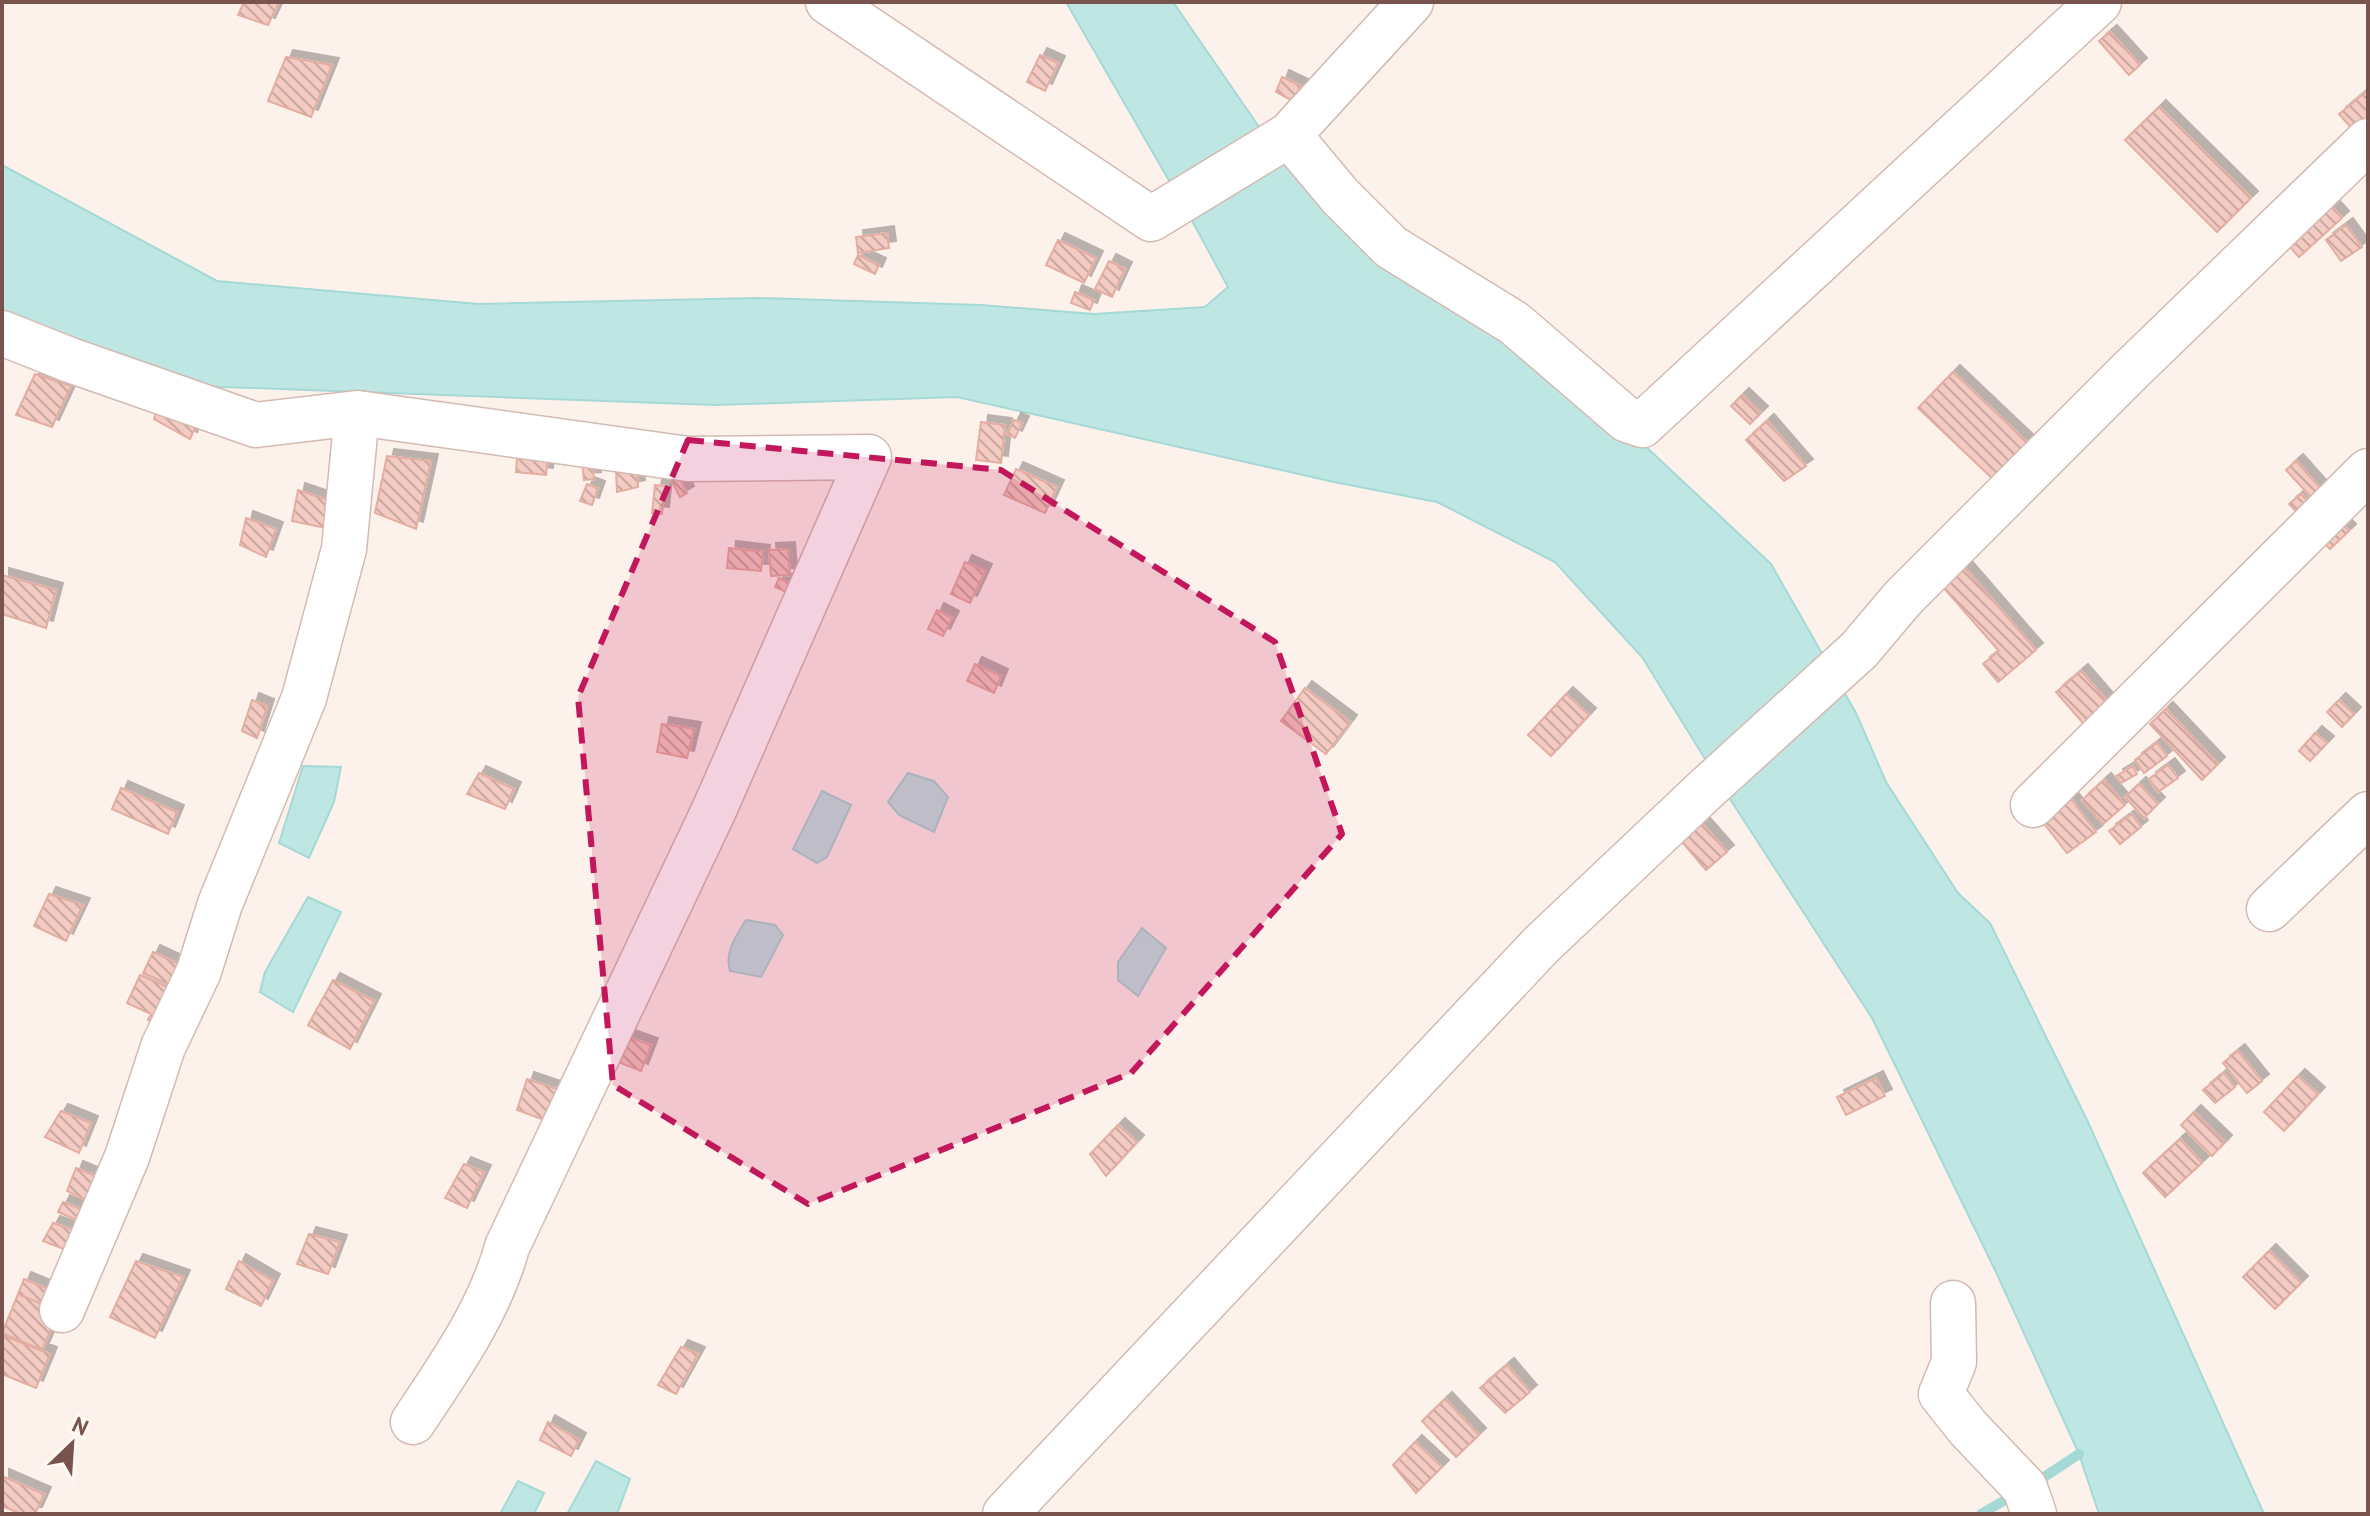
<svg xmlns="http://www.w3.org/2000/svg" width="2370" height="1516" font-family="'PT Sans',sans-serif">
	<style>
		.water { fill: #bee7e4; stroke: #a4d9d6; stroke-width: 2 }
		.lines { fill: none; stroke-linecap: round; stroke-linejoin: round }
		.stream { stroke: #a4d9d6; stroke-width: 10 }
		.building { fill: url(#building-back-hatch); stroke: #e5ada2; stroke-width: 2; filter: url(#shadow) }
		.minor-casing { stroke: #d3bab2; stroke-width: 47 }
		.minor { stroke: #fff; stroke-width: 44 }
		.marked { fill: #c2185b; fill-opacity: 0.2; stroke: #c2185b; stroke-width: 6; stroke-dasharray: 16 10; stroke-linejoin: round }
	</style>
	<defs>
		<pattern id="building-back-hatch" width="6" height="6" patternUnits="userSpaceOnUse" patternTransform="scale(2)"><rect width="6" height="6" fill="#f3cbc2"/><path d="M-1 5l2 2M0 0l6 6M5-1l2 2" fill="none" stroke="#caa7a0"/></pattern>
		<filter id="shadow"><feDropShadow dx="7" dy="-7" stdDeviation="0" flood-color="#0004"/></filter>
	</defs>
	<rect width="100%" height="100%" fill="#fdf2eb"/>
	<path class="water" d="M1066 2H1173L1266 137 1611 414 1771 564 1856 713 1886 782 1958 893 1990 923 2088 1122 2264 1514H2099L2079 1454 1996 1272 1872 1018 1728 796 1642 657 1555 562 1437 502 1334 482 957 397 715 405 198 386 2 315V165L217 281 478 304 759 298 981 305 1094 314 1205 307 1228 287 1190 217Z
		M303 766 341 767 334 802 309 858 279 843Z
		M908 773 934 781 948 797 934 832 899 815 888 802Z
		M822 791 851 805 827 857 817 863 793 849Z
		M308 897 341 912 293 1012 260 992 265 972Z
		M746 920 775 925 783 935 761 977 730 971C724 953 736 936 746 920Z
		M1142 928 1166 948 1138 996 1118 980V962Z
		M596 1461 630 1479 617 1514H567Z
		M518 1481 544 1493 534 1514H500Z"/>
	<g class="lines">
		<path class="stream" d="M2035 1483 2079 1454
			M1981 1514 2017 1493"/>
	</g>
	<path class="building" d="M244 2H279L268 25 238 15Z
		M2110 32 2140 65 2129 75 2099 41Z
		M1040 55 1058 63 1045 91 1027 82Z
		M286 57 332 65 311 117 268 101Z
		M1282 77 1301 86 1293 101 1276 92Z
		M2368 90V119L2354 131 2339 114Z
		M2159 107 2251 198 2217 232 2125 140Z
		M2324 198 2342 218 2299 257 2281 237Z
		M2346 225 2362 247 2341 261 2326 240Z
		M887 233 889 248 858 253 856 237Z
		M1058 240 1096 258 1084 283 1046 265Z
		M858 255 879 265 875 274 854 264Z
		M1109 261 1125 269 1112 297 1095 289Z
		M1075 292 1094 300 1090 310 1071 303Z
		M1953 372 2029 444 1994 480 1918 408Z
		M35 374 71 386 52 427 16 415Z
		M1742 395 1761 413 1750 424 1731 406Z
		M158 406 199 419 190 439 154 419Z
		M1014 420 1022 423 1015 438 1007 434Z
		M1767 421 1806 466 1784 481 1746 440Z
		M981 422 1005 425 1001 463 976 460Z
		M518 445 549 448 546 475 516 472Z
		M387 456 431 461 416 529 375 513Z
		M592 461 594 479 584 480 582 462Z
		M2296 461 2330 499 2321 508 2286 470Z
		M637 469 638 487 617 492 616 470Z
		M675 469 687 493 680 497 667 472Z
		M1016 469 1057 487 1045 513 1004 495Z
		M587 484 598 488 592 505 580 501Z
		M655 485 665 486 662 514 652 513Z
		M298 490 333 502 331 529 292 521Z
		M2301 494 2320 515 2309 525 2289 504Z
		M2334 515 2349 531 2330 549 2315 533Z
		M246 518 276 529 266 557 240 545Z
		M729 548 763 552 761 571 727 568Z
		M788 549 790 575 771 576 769 550Z
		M1958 560 2036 650 1998 682 1983 664 1999 651 1936 579Z
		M965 562 985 571 970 603 951 594Z
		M2 575 56 590 46 628 2 614Z
		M779 578 789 583 786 592 775 587Z
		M937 610 952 618 943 636 928 629Z
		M975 664 1001 676 994 693 967 681Z
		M2081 671 2114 709 2089 730 2056 692Z
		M1305 688 1350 722 1326 754 1281 721Z
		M1566 694 1589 715 1551 756 1528 735Z
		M252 700 267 706 257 738 242 731Z
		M2339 700 2354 714 2342 727 2327 712Z
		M2166 709 2218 764 2202 780 2150 724Z
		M662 724 694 729 687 758 657 752Z
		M2315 733 2327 743 2310 761 2299 751Z
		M2157 743 2167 756 2144 773 2135 760Z
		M2168 765 2178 778 2158 792 2149 779Z
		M2133 766 2137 774 2121 783 2116 776Z
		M479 773 514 789 505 809 467 794Z
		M2104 780 2125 805 2103 824 2082 800Z
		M2139 784 2158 804 2144 818 2125 797Z
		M121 788 177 812 168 834 112 809Z
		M2071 799 2096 832 2067 853 2042 821Z
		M2132 814 2141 827 2120 844 2109 831Z
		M1697 818 1727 852 1706 870 1677 836Z
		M49 894 83 905 66 941 34 926Z
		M153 952 192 970 182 990 143 973Z
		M140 975 183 994 167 1028 148 1020 151 1014 127 1003Z
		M333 980 374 1001 350 1049 308 1025Z
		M625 1036 651 1045 641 1071 611 1059Z
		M2238 1051 2262 1081 2247 1093 2223 1063Z
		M2224 1073 2235 1087 2215 1103 2203 1090Z
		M2298 1076 2318 1094 2284 1131 2264 1112Z
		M1876 1078 1885 1096 1846 1115 1837 1097Z
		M527 1079 569 1093 555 1124 517 1110Z
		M61 1111 91 1123 79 1153 45 1137Z
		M2194 1112 2225 1142 2212 1156 2181 1125Z
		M1118 1125 1137 1142 1106 1176 1090 1154Z
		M2180 1139 2202 1163 2165 1197 2143 1173Z
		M464 1164 484 1172 467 1208 445 1198Z
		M76 1168 103 1179 93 1203 67 1191Z
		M63 1202 89 1212 86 1224 58 1212Z
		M53 1223 85 1234 74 1253 43 1241Z
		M309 1234 340 1242 328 1274 297 1264Z
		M2269 1251 2301 1283 2275 1309 2243 1277Z
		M136 1261 183 1277 155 1338 110 1317Z
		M239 1261 273 1281 261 1306 226 1289Z
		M24 1279 65 1296 59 1311 18 1294Z
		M18 1294 59 1311 42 1350 2 1333Z
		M2 1335 50 1354 36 1388 2 1374Z
		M681 1347 698 1354 676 1394 658 1385Z
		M1507 1365 1530 1392 1505 1413 1480 1388Z
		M1445 1399 1479 1435 1456 1457 1422 1421Z
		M548 1422 579 1440 571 1456 540 1440Z
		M1415 1442 1442 1467 1416 1493 1393 1465Z
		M2 1476 44 1494 35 1514H21L2 1506Z"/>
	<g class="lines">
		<defs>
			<path id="minor" d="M828 2 1151 219 1289 135 1411 2
				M1289 135 1340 196 1391 247 1514 323 1627 420 1642 425 2099 2
				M2 333 70 360 256 425 357 413 688 459 869 457 714 810 507 1247C490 1310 449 1368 413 1422
				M2033 805 2368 471
				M2269 909 2368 814
				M1953 1303 1954 1362 1941 1394 1968 1428 2025 1488 2034 1514
				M62 1310 127 1157 163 1047 199 971 220 904 304 698 344 549 357 413
				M1005 1514 1541 945 1705 790 1859 650 1903 598 2131 370 2368 141"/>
		</defs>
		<use href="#minor" class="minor-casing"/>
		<use href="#minor" class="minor"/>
	</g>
	<path class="marked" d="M688 440 1001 470 1275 642 1342 834 1131 1073 808 1204 613 1085 578 697Z"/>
	<rect width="2370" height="1516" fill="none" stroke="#79534d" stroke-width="8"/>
	<g transform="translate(72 1444) rotate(25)" stroke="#fff7f2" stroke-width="6" paint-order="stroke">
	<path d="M0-6L14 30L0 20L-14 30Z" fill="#79534d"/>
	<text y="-12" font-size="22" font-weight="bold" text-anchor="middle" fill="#79534d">N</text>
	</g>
</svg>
